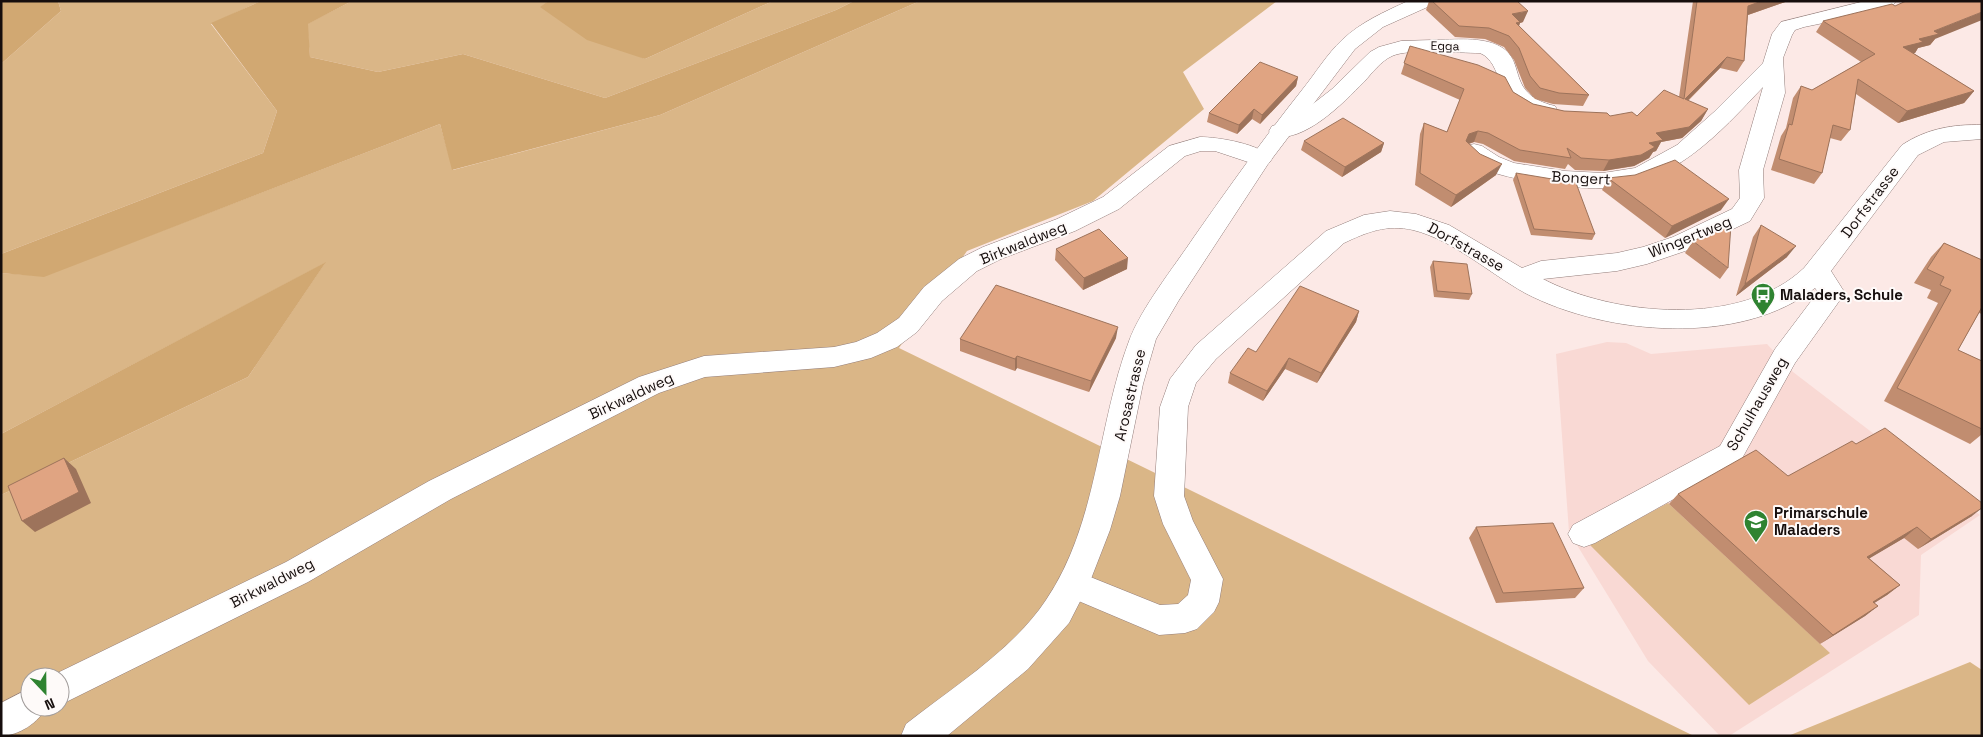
<svg xmlns="http://www.w3.org/2000/svg" width="1983" height="737" font-family="'Space Grotesk',sans-serif">
<rect width="100%" height="100%" fill="#fce9e6"/>
<path fill="#f9d9d4" d="M1607,342L1626,343L1651,354L1767,344L1793,372L1980,515L1921,555L1919,615L1729,736H1720L1648,661L1569,532L1556,354Z"/>
<path fill="#dab687" fill-rule="evenodd" d="M58,1H261L211,24L277,111L263,153L1,254V64L61,11Z
M352,1H548L541,7L645,59L773,1H854L836,10L605,98L463,54L378,72L310,57L307,24Z
M920,1H1277L1183,72L1204,109L1093,201L967,251L899,348L1694,736H1V495L248,377L325,263L1,434V273L44,276L440,124L453,170L660,115ZM30,677H60V707H30Z
M1668,503L1830,653L1749,705L1590,545Z
M1970,662L1982,670V736H1788Z"/>
<path fill="#d1a872" d="M1,1H58L61,11L1,64Z
M261,1H352L308,24L310,57L378,72L463,54L605,98L836,10L854,1H920L660,115L452,170L440,124L44,277L1,273V254L263,153L277,111L211,23Z
M548,1H773L645,59L587,40L540,7Z
M326,262L248,377L1,495V434Z"/>
<g fill="none" stroke-linecap="round" stroke-linejoin="round">
<defs>
<path id="minor" d="M1865,1H1896L1893,5L1857,16L1804,27L1795,30L1792,35L1783,58L1785,93L1763,170L1764,198L1750,221L1691,249L1647,264L1617,271L1543,279C1614,316 1741,328 1804,268L1902,145C1926,129 1953,124 1982,125V139L1944,142L1918,155L1831,271L1845,293L1795,363L1740,462L1595,543L1584,547L1573,543L1568,534L1573,525L1720,446L1775,349L1818,292L1815,288C1741,347 1605,335 1525,293C1489,273 1453,240 1413,230C1387,224 1367,232 1344,243L1216,359L1196,383L1188,407L1184,496L1193,521L1223,579L1219,602L1214,612L1197,629L1185,633L1159,635L1062,594L1057,584L1062,574L1073,570L1160,605L1178,604L1188,595L1191,580L1163,524L1154,496L1160,407L1170,379L1196,345L1326,231L1364,215L1390,211L1416,214L1449,225L1522,268L1541,261L1617,253L1643,247L1673,237L1732,209L1740,198L1739,170L1763,87C1719,134 1672,186 1603,188C1579,189 1555,185 1531,181C1508,177 1476,172 1463,151L1466,146L1474,144L1482,146L1499,157L1514,163L1565,171L1603,173L1635,168L1677,145L1714,112L1763,63L1772,34L1781,22Z
M1433,40C1454,40 1482,36 1501,47C1527,62 1505,94 1555,106L1558,111L1555,116C1546,118 1540,116 1531,114C1495,104 1504,63 1480,53C1458,53 1410,48 1392,56C1381,61 1372,73 1364,82C1343,103 1304,144 1272,136L1269,131L1272,126L1291,121L1332,89L1370,52L1379,47L1401,41Z
M1200,137C1218,137 1262,144 1272,159L1268,164L1260,166L1215,151H1201L1185,156L1119,209L1075,231L1001,259L977,271L942,301L917,332L897,347L871,358L834,367L705,377L659,393L451,499L308,582L60,705V677H49L286,562L429,481L639,377L704,356L834,347L856,342L877,333L899,318L924,287L959,259L983,247L1057,219L1103,197L1169,146Z
M30,688V707H46C40,722 18,736 1,736V703Z"/>
<path id="secondary" d="M1408,1H1435L1432,5L1383,27L1355,49L1268,164L1179,300L1156,339L1143,384L1120,496L1110,530L1089,584L1069,623L1028,669L947,736H901L906,724C953,687 1013,650 1046,600C1098,523 1097,426 1129,341C1141,308 1174,267 1194,237C1229,187 1264,138 1302,90C1315,74 1327,54 1342,40C1361,22 1384,12 1408,1Z"/>
</defs>
<use href="#minor" stroke="#927d7a" stroke-width="1"/>
<use href="#secondary" stroke="#927d7a" stroke-width="1"/>
<use href="#minor" fill="#fff" fill-rule="evenodd"/>
<use href="#secondary" fill="#fff" fill-rule="evenodd"/>
</g>
<path fill="#c18d70" d="M1429,1H1517L1523,22L1520,23L1519,26L1589,95L1583,106L1553,104L1535,99L1525,88L1514,60L1504,47L1485,39L1455,37L1426,10Z
M1693,1H1788L1748,15L1744,61L1737,72L1720,68L1688,101L1708,109L1701,121L1682,138L1661,142L1656,151L1653,152L1649,158L1634,166L1603,171L1575,170L1568,164L1565,169L1514,161L1483,144L1474,142L1469,144L1496,175L1451,207L1415,185L1420,134L1424,123L1447,132L1460,100L1401,74L1410,46L1513,92L1533,104L1564,111L1610,116H1637L1679,97Z
M1823,21L1935,39L1930,45L1918,48L1915,53H1913L1974,91L1964,103L1898,123L1856,94L1850,130L1841,141L1830,138L1822,173L1814,184L1771,170L1781,136L1786,128L1793,98L1801,86L1812,90L1861,62L1816,32Z
M1298,77L1296,86L1260,124L1252,119L1237,134L1207,122L1209,113Z
M1304,141L1384,143L1381,152L1342,177L1301,150Z
M1516,173L1595,234L1592,240L1531,235L1513,180Z
M1608,178L1721,210L1665,238L1602,190Z
M1761,225L1787,257L1736,296L1753,237Z
M1693,241L1728,268L1720,279L1685,253Z
M1944,243L1982,260V314L1979,313L1958,350L1982,361V436L1981,435L1970,444L1884,401L1938,303L1927,298L1931,290L1914,283L1931,257Z
M1056,249L1127,269L1083,290L1055,260Z
M1433,261L1472,294L1469,300L1434,297L1430,267Z
M1359,311L1356,322L1317,383L1285,369L1263,401L1228,383L1230,373L1256,352Z
M1116,338L1089,392L1017,368L1015,371L960,351V339Z
M1856,444L1972,516L1918,549L1904,538L1869,558L1900,585L1887,595L1874,603L1878,606L1865,616L1820,644L1669,504L1678,494L1788,476Z
M1476,527L1584,588L1575,598L1496,603L1469,538Z"/>
<path fill="#9d735b" d="M1762,1H1788L1742,17L1748,6Z
M1528,11L1523,22L1520,23L1516,33L1512,14Z
M1982,12V20L1935,39L1930,45L1918,48L1915,53L1894,58L1903,47L1934,31Z
M1727,57L1720,68L1678,110L1685,99Z
M1298,77L1296,86L1260,124L1262,115Z
M1974,91L1964,103L1898,123L1907,111Z
M1254,109L1252,119L1237,134L1239,125Z
M1708,109L1701,121L1682,138L1661,142L1656,151L1653,152L1649,158L1634,166L1603,171L1609,160L1656,133Z
M1478,131L1474,142L1464,145L1469,134Z
M1384,143L1381,152L1342,177L1345,167Z
M1502,164L1496,175L1451,207L1456,195Z
M1729,199L1721,210L1665,238L1672,226Z
M1796,246L1787,257L1736,296L1745,284Z
M1128,258L1127,269L1083,290L1084,278Z
M1359,311L1356,322L1317,383L1321,373Z
M1118,327L1116,338L1089,392L1091,381Z
M1017,356V368L1015,371V359Z
M1289,358L1285,369L1263,401L1267,391Z
M64,458L76,469L91,503L35,532L22,521Z
M1982,508L1972,516L1918,549L1931,539Z
M1917,527L1904,538L1855,567L1867,557Z
M1900,585L1887,595L1860,612L1873,602Z
M1878,606L1865,616L1820,644L1833,635Z"/>
<path fill="#e0a482" stroke="#9d735b" d="M1432,1H1517L1528,11L1512,14L1520,22L1516,23L1589,95L1559,93L1540,88L1530,76L1519,48L1509,36L1489,28L1459,26Z
M1697,1H1762L1748,6L1744,61L1727,57L1685,99L1708,109L1689,127L1656,133L1663,140L1649,143L1655,147L1641,155L1609,160L1581,158L1567,148L1571,158L1520,150L1488,133L1478,131L1469,134L1466,141L1480,154L1502,164L1456,195L1420,173L1424,123L1447,132L1464,89L1404,63L1410,46L1478,65L1505,77L1513,92L1533,104L1564,111L1607,113L1610,116L1632,112L1637,116L1664,90L1684,99Z
M1906,1H1982V12L1934,31L1939,34L1919,39L1923,42L1903,47L1974,91L1907,111L1858,79L1850,130L1833,125L1822,173L1779,159L1789,124L1792,125L1801,86L1812,90L1875,54L1823,21L1892,4L1895,6Z
M1260,62L1298,77L1262,115L1254,109L1239,125L1209,113Z
M1343,118L1384,143L1345,167L1304,141Z
M1675,160L1729,199L1672,226L1608,178L1635,175Z
M1516,173L1576,183L1595,234L1534,229Z
M1731,224L1728,268L1693,241Z
M1761,225L1796,246L1745,284Z
M1099,229L1128,258L1084,278L1056,249Z
M1944,243L1982,260V307L1958,350L1982,361V429L1897,388L1951,290L1940,285L1944,277L1927,269Z
M1433,261L1467,264L1472,294L1437,291Z
M996,285L1118,327L1091,381L1017,356L1015,359L960,339Z
M1300,286L1359,311L1321,373L1289,358L1267,391L1230,373L1248,348L1256,352Z
M1885,428L1982,503V508L1931,539L1917,527L1867,557L1900,585L1873,602L1878,606L1833,635L1678,494L1756,450L1788,476L1852,441L1856,444Z
M64,458L79,492L22,521L8,486Z
M1553,523L1584,588L1503,593L1476,527Z"/>
<defs>
<symbol id="bus-pin" viewBox="-11 -11 22 30"><path d="M0 17L-7.5 6A9.5 9.5 0 1 1 7.5 6Z" fill="#2f8331" stroke="#fefaf9"/><path d="M-5-6H5V4H4V6H2V4H-2V6H-4V4H-5ZM-3.5-4V0h7V-4ZM-3.5 1.2v1.5H-2V1.2ZM2 1.2v1.5H3.5V1.2Z" fill="#fff"/></symbol>
<symbol id="school-pin" viewBox="-11 -11 22 30"><path d="M0 17L-7.5 6A9.5 9.5 0 1 1 7.5 6Z" fill="#2f8331" stroke="#fefaf9"/><path d="M0-5L7-2L0 1L-7-2ZM-4 1L0 2.5L4 1V4Q0 6-4 4Z" fill="#fff"/></symbol>
</defs>
<g fill-rule="evenodd">
<use href="#bus-pin" x="1749" y="281" width="28" height="38"/>
<use href="#school-pin" x="1742" y="508" width="28" height="38"/>
</g>
<g text-anchor="middle" stroke-width="4" stroke-linejoin="round" paint-order="stroke">
<g font-size="12" fill="#160e0d" stroke="#fefaf9">
<text transform="translate(1445 46) rotate(1)" y="4">Egga</text>
</g>
<g font-size="15" fill="#160e0d" stroke="#fefaf9">
<text transform="translate(1581 178) rotate(3)" y="5">Bongert</text>
<text transform="translate(1870 202) rotate(-53)" y="5">Dorfstrasse</text>
<text transform="translate(1690 237) rotate(-22)" y="5">Wingertweg</text>
<text transform="translate(1023 243) rotate(-22)" y="5">Birkwaldweg</text>
<text transform="translate(1466 247) rotate(29)" y="5">Dorfstrasse</text>
<text transform="translate(1130 395) rotate(-77)" y="5">Arosastrasse</text>
<text transform="translate(631 396) rotate(-25)" y="5">Birkwaldweg</text>
<text transform="translate(1757 404) rotate(-60)" y="5">Schulhausweg</text>
<text transform="translate(272 583) rotate(-27)" y="5">Birkwaldweg</text>
</g>
<g font-size="15" font-weight="bold" fill="#160e0d" stroke="#fefaf9" text-anchor="start">
<text x="1780" y="300">Maladers, Schule</text>
<text x="1774" y="518">Primarschule<tspan x="1774" dy="17">Maladers</tspan></text>
</g>
</g>
<rect width="1983" height="737" fill="none" stroke="#160e0d" stroke-width="5"/>
<g transform="translate(45 692) rotate(158)"><circle r="24" fill="#fefaf9" stroke="#a19c9b"/>
<path d="M0-4L9 19L0 12L-9 19Z" fill="#2f8331"/>
<text y="-8" font-size="14" font-weight="bold" text-anchor="middle" fill="#160e0d">N</text>
</g>
</svg>
